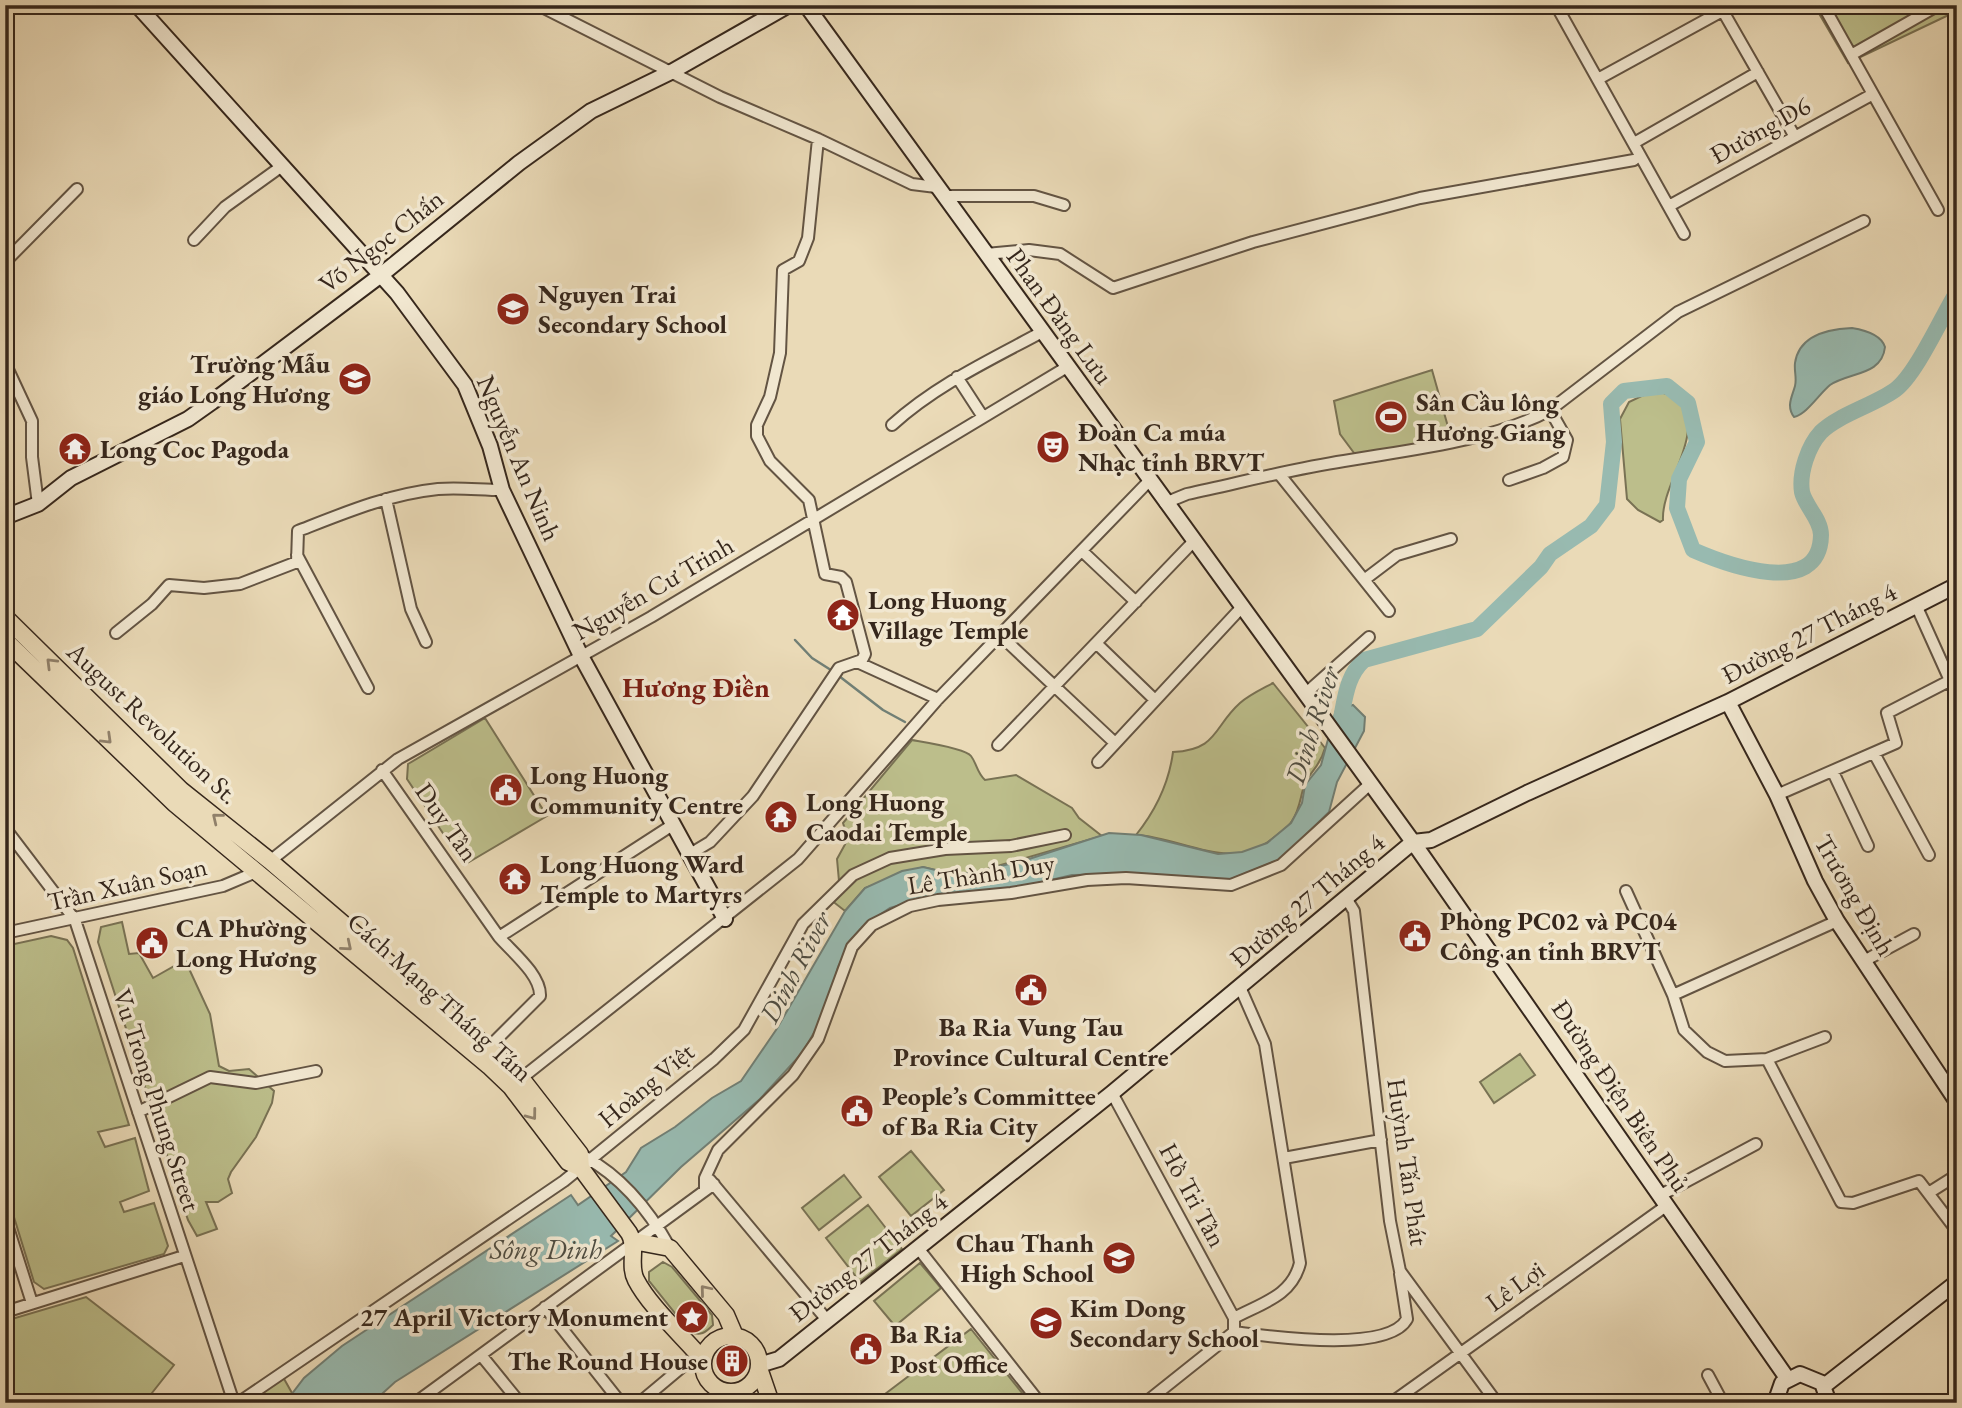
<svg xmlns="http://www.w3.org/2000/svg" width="1962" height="1408" font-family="'EB Garamond',serif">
<rect width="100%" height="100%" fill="#eadab7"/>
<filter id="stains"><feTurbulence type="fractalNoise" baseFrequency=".00286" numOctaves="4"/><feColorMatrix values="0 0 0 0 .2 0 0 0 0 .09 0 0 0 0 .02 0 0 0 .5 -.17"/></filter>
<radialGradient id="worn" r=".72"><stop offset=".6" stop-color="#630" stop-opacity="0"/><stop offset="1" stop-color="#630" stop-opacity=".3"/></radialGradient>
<path fill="#bcbe8b" stroke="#797254" stroke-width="2" d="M1814,5H1957V11L1848,63Z
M1432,370L1452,441L1357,457L1340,434L1334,401Z
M1654,390L1676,397C1710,431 1661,482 1663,520L1660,522L1638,510L1627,499L1620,419L1629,402Z
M1273,683L1325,748C1320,767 1310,771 1304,786C1300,798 1300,809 1292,821C1288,828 1279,833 1272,839C1229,873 1182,837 1136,835C1156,810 1169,783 1173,752C1218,750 1213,727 1240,703C1249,695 1262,689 1273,683Z
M485,718L547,816L464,865L407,779L408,764Z
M912,740C923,742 965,748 971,756C977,764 977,773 985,780L1016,775L1072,808L1079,818L1102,836L973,873L952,874L923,867L865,888L845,911L831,900L839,881L837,859L848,839L843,823Z
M122,922L129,954L139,953L153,978L185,960L210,1014L219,1066L229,1071L249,1069L274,1091L272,1103L256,1137L231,1172L228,1179L232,1193L218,1202H206L217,1229L197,1236L188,1220L98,942L101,927Z
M51,936L67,940L73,948L129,1125L98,1132L105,1147L135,1138L149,1191L120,1202L124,1212L154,1203L168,1246L164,1254L44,1289L34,1282L5,1188V946Z
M1520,1054L1535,1075L1494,1103L1480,1082Z
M911,1151L944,1190L911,1216L879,1177Z
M844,1175L861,1197L819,1230L802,1208Z
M868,1205L902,1249L860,1282L826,1238Z
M663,1262L672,1267L712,1315L713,1325C705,1333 701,1336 690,1332L649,1281V1272Z
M920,1263L941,1288L895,1326L874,1301Z
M86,1297L174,1365L144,1403H10L5,1388V1321Z
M971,1329L1030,1403H875L885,1394Z
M717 1361a15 15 0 1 1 30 0a15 15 0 1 1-30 0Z
M283,1377L292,1393L285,1403H246Z"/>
<path fill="#98bab0" stroke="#717f75" stroke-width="2" d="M1852,328C1864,330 1881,334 1885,347C1882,376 1849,372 1830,385C1819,394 1807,414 1794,417C1786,406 1792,397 1795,386C1797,378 1794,371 1795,363C1799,335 1828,329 1852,328Z
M1353,705L1365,717L1364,731L1337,782L1329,812L1281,859L1229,880L1129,874L1072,875L1008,890L932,896L890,908L872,920L850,943L838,967L825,1013L803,1052L760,1099L681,1167L611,1236L618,1241L395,1382L372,1403H285L304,1378L342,1346L571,1195L578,1205L626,1172L641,1148L675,1127L712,1098L741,1081L776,1030L845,911L865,888L902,871L923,867L952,874L973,873L1029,859L1109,833L1141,835L1218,854L1242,852L1267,843L1291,823L1302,803L1305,785L1321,765L1336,710Z"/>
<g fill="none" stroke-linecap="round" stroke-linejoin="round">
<path stroke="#717f75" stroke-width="2.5" d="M795,640L812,658L834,672
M839,676L883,710L905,722"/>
<path stroke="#98bab0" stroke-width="16" d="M1339,727C1345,703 1345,677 1364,660L1477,629L1541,567L1550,554L1591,526L1607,505L1614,442L1611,404L1624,391L1667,386L1688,403L1697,442L1679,479L1677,508L1693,550C1725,564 1820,600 1821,535C1821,519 1805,506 1802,492C1799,473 1808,446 1821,432C1838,415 1874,405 1895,390C1916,375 1942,316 1957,292"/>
<defs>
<path id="street" d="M538,5L720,97L818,139L912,184L936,187
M1556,5L1684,234
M1823,5L1938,210
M1720,6L1795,137
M145,14L157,5
M1851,55L1939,5
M1598,79L1733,5
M1634,143L1758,72
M943,196H1034L1064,205
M1669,206L1873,94
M194,240L225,207L282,166
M986,254L1029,250L1060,254L1113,288L1253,242L1420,198L1634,160
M5,262L77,189
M5,363L32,421V457L38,504
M957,377L983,417
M892,425C936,385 990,360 1042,332
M1280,475L1389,611
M1509,480L1543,468L1563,457L1567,440L1550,410
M386,499L411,609L426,642
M1165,503L1187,494C1239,483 1291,469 1344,461C1408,450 1493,441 1550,410L1678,312L1864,221
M1082,551L1136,602
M297,555L368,688
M1364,580L1397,555L1451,539
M1916,605L1957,696
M116,633L152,604L169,585L204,588L240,584L297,562L298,531C344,513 389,494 438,489C459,487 481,490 502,490
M1000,635L1115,743
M1096,643L1155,700
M857,662L938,699
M1305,694L1369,637
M998,745L1193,542
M1875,755L1929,855
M1098,762L1241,608
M382,770L499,937L674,824
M1833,772L1868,846
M1777,795L1896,743L1887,713L1949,681
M5,828L75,920L234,1403
M690,854L710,842L753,796L839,668L862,660L865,654L846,582L841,577L825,574L809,500L770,461L757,436V425L770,397L780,353L783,270L799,261L808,238L818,139
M270,861L398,759L651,617L1067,367
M1626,891L1673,995L1684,1030L1707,1052L1725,1061L1767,1059L1841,1202L1853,1203L1919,1181L1957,1231
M1346,898L1354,911L1390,1221L1400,1271L1497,1403
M5,933L223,886L256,872
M1864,961L1914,934
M1673,995L1837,921
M488,1048L540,996C541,975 512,952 499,937
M1767,1059L1825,1037
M518,1081L798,859L938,699L1149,481
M1112,1093L1234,1318
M138,1112L210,1077L256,1083L316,1071
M585,1157C622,1177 650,1212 670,1248
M1284,1158L1381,1140
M710,1180L827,1320
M705,1190V1178L718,1150L793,1075L818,1039L852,947L872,925L910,906L938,900L1011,893L1087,880L1126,878L1231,885L1281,865L1370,784
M1930,1192L1957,1175
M1659,1196L1756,1144
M5,1218L32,1303
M918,1248L1040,1403
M545,1307L621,1403
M5,1312L184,1256
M1234,1332C1268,1336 1388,1354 1407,1319L1400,1274
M481,1355L520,1403
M1708,1375L1723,1403
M238,1403L564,1181L714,1059L744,1030L803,924L853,875L890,858L945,849L1011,846L1065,835
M415,1403L714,1184
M639,1403L688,1362L703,1360
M729,1403V1392
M1145,1403L1234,1332V1318C1262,1303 1292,1296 1300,1263L1265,1044L1240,987
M1391,1403L1666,1206"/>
<path id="secondary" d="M137,5L397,293L465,385L490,446L502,490L581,656L725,919
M806,5L1413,842L1787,1378
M5,517L38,504L71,478L188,419L212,402L381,275L519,163L591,111L673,71L789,5
M1728,702L1777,795L1815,881L1837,921L1957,1102
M759,1365L779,1359L1112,1093L1413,842L1431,840L1527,793L1728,702L1957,585
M1824,1386L1957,1282
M1775,1403L1782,1383L1800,1374L1822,1383L1829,1403"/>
<path id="primary" d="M5,617L181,790L270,861L488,1048L521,1078L580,1154L581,1168
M5,640L174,803L489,1066L511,1087L568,1162L581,1168L629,1233C638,1248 628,1265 636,1280C650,1307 683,1336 703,1360
M633,1241L670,1248L726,1315L735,1336
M703 1364a28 28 0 1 1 56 0a28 28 0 1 1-56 0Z
M759,1368L771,1403
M736,1392L750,1403"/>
</defs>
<use href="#street" stroke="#635443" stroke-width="14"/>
<use href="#secondary" stroke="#36271c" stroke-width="18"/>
<use href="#primary" stroke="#36271c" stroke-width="19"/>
<use href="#street" stroke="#f1e7d0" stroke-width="10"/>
<use href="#secondary" stroke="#f1e7d0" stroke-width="14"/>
<use href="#primary" stroke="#eadab7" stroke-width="16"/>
</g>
<defs><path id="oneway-chevron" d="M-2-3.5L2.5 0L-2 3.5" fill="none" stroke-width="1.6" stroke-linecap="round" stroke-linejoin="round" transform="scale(1.75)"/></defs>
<g stroke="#90806a">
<use href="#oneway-chevron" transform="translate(51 663) rotate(-135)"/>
<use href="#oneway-chevron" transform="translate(107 739) rotate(44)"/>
<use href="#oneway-chevron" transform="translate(217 818) rotate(-141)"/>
<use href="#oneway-chevron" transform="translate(347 946) rotate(40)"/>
<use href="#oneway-chevron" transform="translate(532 1115) rotate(53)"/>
<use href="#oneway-chevron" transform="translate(705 1290) rotate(-130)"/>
</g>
<defs>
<symbol id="school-disc" viewBox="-11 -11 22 22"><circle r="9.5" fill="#8f2418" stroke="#f1e7d0"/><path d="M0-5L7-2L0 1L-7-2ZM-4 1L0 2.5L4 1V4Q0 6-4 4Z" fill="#fff"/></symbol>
<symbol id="stadium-disc" viewBox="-11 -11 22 22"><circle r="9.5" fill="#8f2418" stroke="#f1e7d0"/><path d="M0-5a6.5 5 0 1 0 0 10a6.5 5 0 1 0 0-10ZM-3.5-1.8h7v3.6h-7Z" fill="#fff"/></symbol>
<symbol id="theatre-disc" viewBox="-11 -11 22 22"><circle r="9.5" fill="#8f2418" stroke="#f1e7d0"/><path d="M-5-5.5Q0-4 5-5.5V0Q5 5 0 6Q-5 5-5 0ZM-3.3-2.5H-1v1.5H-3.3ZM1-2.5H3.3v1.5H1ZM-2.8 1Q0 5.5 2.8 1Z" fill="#fff"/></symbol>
<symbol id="temple-disc" viewBox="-11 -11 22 22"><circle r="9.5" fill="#8f2418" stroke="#f1e7d0"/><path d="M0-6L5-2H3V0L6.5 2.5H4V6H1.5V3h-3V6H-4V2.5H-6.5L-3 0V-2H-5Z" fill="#fff"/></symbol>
<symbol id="civic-disc" viewBox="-11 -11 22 22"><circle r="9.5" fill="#8f2418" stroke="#f1e7d0"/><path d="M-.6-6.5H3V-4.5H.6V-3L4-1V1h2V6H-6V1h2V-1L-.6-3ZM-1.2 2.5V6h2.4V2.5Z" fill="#fff"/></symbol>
<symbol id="sight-disc" viewBox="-11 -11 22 22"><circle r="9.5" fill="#8f2418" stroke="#f1e7d0"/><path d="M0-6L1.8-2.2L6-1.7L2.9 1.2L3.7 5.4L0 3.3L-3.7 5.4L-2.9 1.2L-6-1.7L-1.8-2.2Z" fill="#fff"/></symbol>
<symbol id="building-disc" viewBox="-11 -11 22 22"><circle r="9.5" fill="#8f2418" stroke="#f1e7d0"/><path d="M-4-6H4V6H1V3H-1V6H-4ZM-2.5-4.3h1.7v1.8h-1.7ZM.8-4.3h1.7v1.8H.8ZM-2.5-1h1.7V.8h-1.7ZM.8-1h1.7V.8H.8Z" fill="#fff"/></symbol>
</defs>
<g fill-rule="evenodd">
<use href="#school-disc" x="494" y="290" width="38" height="38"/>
<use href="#school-disc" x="336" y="360" width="38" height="38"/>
<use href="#stadium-disc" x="1372" y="398" width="38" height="38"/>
<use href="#theatre-disc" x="1034" y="428" width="38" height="38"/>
<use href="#temple-disc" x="56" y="430" width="38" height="38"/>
<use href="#temple-disc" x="824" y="596" width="38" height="38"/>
<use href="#civic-disc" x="487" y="771" width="38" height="38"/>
<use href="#temple-disc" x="762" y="798" width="38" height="38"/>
<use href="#temple-disc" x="496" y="860" width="38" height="38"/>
<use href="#civic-disc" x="1396" y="917" width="38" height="38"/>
<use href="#civic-disc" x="133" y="924" width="38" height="38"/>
<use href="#civic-disc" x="1012" y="971" width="38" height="38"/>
<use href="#civic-disc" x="838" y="1092" width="38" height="38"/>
<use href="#school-disc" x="1100" y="1239" width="38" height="38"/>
<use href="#sight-disc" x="673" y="1298" width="38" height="38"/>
<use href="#school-disc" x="1027" y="1304" width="38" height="38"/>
<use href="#civic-disc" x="847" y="1330" width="38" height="38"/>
<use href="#building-disc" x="713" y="1342" width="38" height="38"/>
</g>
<g text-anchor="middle" stroke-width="7" stroke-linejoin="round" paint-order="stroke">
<g font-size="26" fill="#36271c" stroke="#f1e7d0">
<text transform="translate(1760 130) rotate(-29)" y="9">Đường D6</text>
<text transform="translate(381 241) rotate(-38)" y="9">Võ Ngọc Chấn</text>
<text transform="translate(1060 316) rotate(54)" y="9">Phan Đăng Lưu</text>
<text transform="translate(519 458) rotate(67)" y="9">Nguyễn An Ninh</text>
<text transform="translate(653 588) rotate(-30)" y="9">Nguyễn Cư Trinh</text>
<text transform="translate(1809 633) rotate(-27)" y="9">Đường 27 Tháng 4</text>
<text transform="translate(153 723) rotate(43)" y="9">August Revolution St.</text>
<text transform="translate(447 822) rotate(55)" y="9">Duy Tân</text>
<text transform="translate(981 874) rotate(-9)" y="9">Lê Thành Duy</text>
<text transform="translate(127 884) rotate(-13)" y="9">Trần Xuân Soạn</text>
<text transform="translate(1855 895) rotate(60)" y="9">Trương Định</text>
<text transform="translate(1307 900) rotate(-40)" y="9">Đường 27 Tháng 4</text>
<text transform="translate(440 997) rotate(42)" y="9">Cách Mạng Tháng Tám</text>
<text transform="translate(646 1085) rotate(-40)" y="9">Hoàng Việt</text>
<text transform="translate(1621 1096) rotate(56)" y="9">Đường Điện Biên Phủ</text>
<text transform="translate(157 1100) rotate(72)" y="9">Vu Trong Phung Street</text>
<text transform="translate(1408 1162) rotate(82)" y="9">Huỳnh Tấn Phát</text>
<text transform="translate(1193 1195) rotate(62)" y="9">Hồ Tri Tân</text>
<text transform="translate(868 1257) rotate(-38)" y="9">Đường 27 Tháng 4</text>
<text transform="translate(1515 1286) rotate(-36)" y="9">Lê Lợi</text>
</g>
<g font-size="26" font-weight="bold" fill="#36271c" stroke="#f1e7d0" text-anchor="start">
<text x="538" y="303">Nguyen Trai<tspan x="538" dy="30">Secondary School</tspan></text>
<text x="330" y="373" text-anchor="end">Trường Mẫu<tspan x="330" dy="30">giáo Long Hương</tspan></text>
<text x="1416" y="411">Sân Cầu lông<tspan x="1416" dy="30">Hương Giang</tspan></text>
<text x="1078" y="441">Đoàn Ca múa<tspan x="1078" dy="30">Nhạc tỉnh BRVT</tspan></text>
<text x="100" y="458">Long Coc Pagoda</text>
<text x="868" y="609">Long Huong<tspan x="868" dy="30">Village Temple</tspan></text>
<text x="530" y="784">Long Huong<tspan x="530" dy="30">Community Centre</tspan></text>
<text x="806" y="811">Long Huong<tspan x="806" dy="30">Caodai Temple</tspan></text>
<text x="540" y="873">Long Huong Ward<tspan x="540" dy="30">Temple to Martyrs</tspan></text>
<text x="1440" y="930">Phòng PC02 và PC04<tspan x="1440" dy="30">Công an tỉnh BRVT</tspan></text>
<text x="176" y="937">CA Phường<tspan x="176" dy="30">Long Hương</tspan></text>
<text x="1031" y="1036" text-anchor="middle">Ba Ria Vung Tau<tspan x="1031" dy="30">Province Cultural Centre</tspan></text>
<text x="882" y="1105">People’s Committee<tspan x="882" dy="30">of Ba Ria City</tspan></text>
<text x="1094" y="1252" text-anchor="end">Chau Thanh<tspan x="1094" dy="30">High School</tspan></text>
<text x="1070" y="1317">Kim Dong<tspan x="1070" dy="30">Secondary School</tspan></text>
<text x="668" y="1326" text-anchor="end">27 April Victory Monument</text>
<text x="890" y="1343">Ba Ria<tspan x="890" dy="30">Post Office</tspan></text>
<text x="708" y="1370" text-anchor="end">The Round House</text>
</g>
<g font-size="28" font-weight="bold" fill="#7a1f14" stroke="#f1e7d0">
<text x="696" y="697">Hương Điền</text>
</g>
<g font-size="28" font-style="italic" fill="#4e4c41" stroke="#f1e7d0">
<text transform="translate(1312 725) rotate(-72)" y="10">Dinh River</text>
<text transform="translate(795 967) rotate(-62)" y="10">Dinh River</text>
<text x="546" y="1259">Sông Dinh</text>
</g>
</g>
<rect width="1962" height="1408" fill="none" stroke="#eadab7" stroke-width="28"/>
<rect x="7" y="7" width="1948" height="1394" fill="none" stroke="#36271c" stroke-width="3.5"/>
<rect x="14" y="14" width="1934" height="1380" fill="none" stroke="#36271c" stroke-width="2"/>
<rect width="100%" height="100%" filter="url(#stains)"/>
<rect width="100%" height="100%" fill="url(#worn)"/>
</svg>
